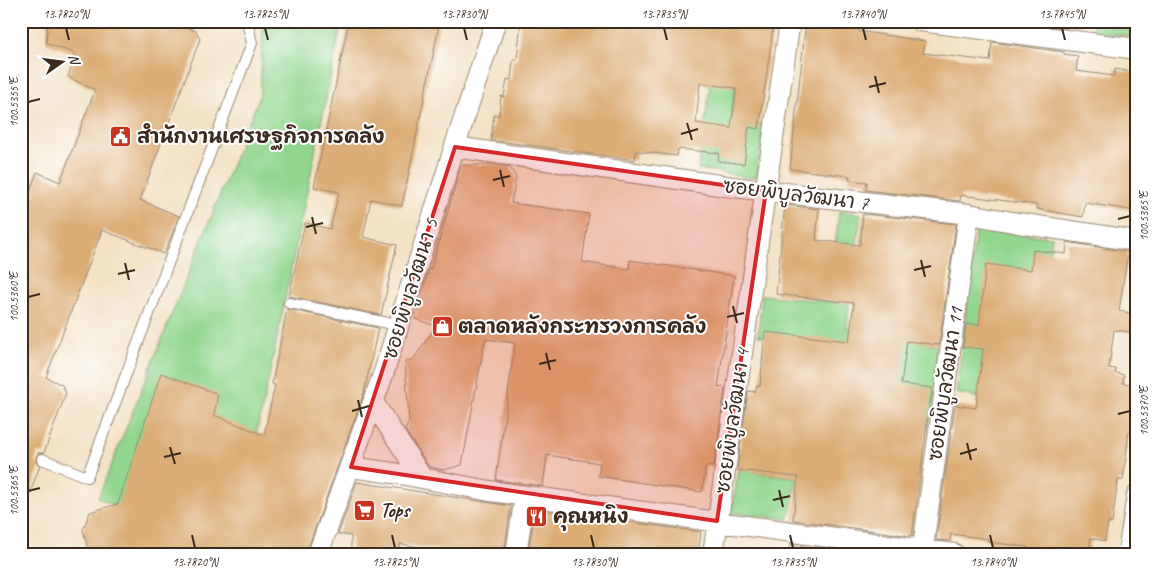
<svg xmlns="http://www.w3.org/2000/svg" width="1158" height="575" font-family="Caveat,'Playpen Sans Thai',sans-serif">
<rect width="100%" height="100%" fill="#fff"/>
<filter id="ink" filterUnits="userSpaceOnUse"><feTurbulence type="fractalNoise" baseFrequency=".02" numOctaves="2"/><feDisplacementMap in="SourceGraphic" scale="10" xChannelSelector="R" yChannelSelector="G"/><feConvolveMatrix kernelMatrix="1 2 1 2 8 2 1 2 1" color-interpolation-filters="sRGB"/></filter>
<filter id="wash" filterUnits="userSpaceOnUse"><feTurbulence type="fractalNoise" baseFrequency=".0096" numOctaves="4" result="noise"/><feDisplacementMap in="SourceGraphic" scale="20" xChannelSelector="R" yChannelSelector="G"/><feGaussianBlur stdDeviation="1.12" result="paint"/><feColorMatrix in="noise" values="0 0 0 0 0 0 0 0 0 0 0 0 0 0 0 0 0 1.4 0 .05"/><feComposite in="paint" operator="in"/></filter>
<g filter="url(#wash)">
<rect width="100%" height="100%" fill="#f3e2c6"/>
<path fill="#91d58e" stroke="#668056" d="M266,21H342L267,387L228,554H219L98,498L260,95L263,27Z
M1094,21H1137V37L1093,32Z
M708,53L740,57L732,116L764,125L757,175L753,178L698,169L710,85L704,84Z
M839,211L861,214L856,249L835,246Z
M976,229L1052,237L1045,284L990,274L979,398L956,393Z
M762,295L849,304L847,328L937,345L936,389L920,456L812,342L758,336Z
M739,470L797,478L789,519L731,513Z"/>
<g id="blocks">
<path fill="#dcad76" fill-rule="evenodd" d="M48,21H170L196,31L200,39L140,200L179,216L164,254L102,230L46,377L62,385L66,393L44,453H38L36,457V463L40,465L24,510L21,509V214L37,172L60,182L95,90L68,77L76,54L46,43Z
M349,21H440L402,206L371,199L363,237L397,245L381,315L289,296L305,223L330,229L339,192L314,187Z
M521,21H774L759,129L749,127L744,164L718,161L719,153L678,149L677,156L636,151L635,160L491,140L494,115H499L501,96L504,97L507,79L511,80L513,60H517ZM700,83L736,88L731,128L696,123Z
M806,21H821L859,26L858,31L925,41L923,53L990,61L992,42L1064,52V54L1078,56L1076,71L1114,76L1115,69L1137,73V211L1085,203L1083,217L1037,209V205L961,195L960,201L866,190L867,182L849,180L850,176L790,169Z
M1015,21H1067V28Z
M488,164L510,167L516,178L511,203L589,214L582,262L629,269L630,260L734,276L718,387L725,388L714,467L706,466L702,492L598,476L600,463L547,455L543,486L496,480L515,343L485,339L462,465L444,470L429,467L405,430L409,422L405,361L413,360L436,326L415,319L424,285L429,269H431L461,165H488Z
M785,205L819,209L816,240L860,245L863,214L956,224L939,345L907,341L901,384L932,388L912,536L793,520L798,477L737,470L748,391L755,392L757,386H760L765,332L849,341L854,303L776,294Z
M1067,242L1128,252L1119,311L1137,314V333L1114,330L1109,368L1116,369L1115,373L1124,375L1123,383L1136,385L1132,432L1129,431L1123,480H1118L1112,523H1108L1105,541L1091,538L1089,553L1057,549L1056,553L1028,549V547L988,542V539L951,534L950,541L936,540L955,405L976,408L983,349L963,347L966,324L979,325L986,264L1031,270L1033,250L1066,254Z
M287,309L378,328L364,393L306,554H93L87,546L83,530L90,512L118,504L161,373L218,394L214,415L264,435L275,385L272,384Z
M357,482L511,506L504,554H466L400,544L398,554H351V536L338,534Z
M535,509L701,532L698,554H528Z
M790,544L864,554H789Z"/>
</g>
</g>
<g filter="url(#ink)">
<use href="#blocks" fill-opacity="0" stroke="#978672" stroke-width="1"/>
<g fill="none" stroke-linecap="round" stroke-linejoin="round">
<defs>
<path id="lane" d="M289,303L398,325
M42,459L87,477L252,43L247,21"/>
<path id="street" d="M920,21L1137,49
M455,147L733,187L969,214L1018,223L1137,241
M373,402L422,478
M351,467L400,474L490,491L954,554
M318,554L383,375L451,158L496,21
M516,554L525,496
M713,554L790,21
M922,554L969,214
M1128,554L1137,495"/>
</defs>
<use href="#lane" stroke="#978672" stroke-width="12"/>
<use href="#street" stroke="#978672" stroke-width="22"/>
<use href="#lane" stroke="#fff" stroke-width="10"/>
<use href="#street" stroke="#fff" stroke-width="20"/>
</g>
</g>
<path fill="#d62828" fill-opacity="0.2" stroke="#d62828" stroke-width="4" stroke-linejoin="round" d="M455,147L766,191L717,521L351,467Z"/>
<path fill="none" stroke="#3b2a1e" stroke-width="2" d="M66,28L69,40M265,28L268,40M464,28L467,40M664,28L667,40M863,28L866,40M1062,28L1065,40M875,76L879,93M869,87L886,83M28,102L40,99M687,123L692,140M681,134L698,129M500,170L504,187M493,180L510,176M312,217L316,234M1118,219L1130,216M306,227L323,223M921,260L925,277M125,263L129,280M914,270L931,266M118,274L135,270M28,297L40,294M733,306L737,323M727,317L744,313M546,353L550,370M539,364L556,360M358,400L362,417M352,411L369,406M1118,414L1130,411M967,443L971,460M170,447L175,464M960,454L977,449M164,457L181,453M779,490L783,507M28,491L40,488M773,500L790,496M192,535L195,548M392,535L395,548M591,535L594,548M790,535L793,548M990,535L993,548"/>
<defs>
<symbol id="civic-square" viewBox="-11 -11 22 22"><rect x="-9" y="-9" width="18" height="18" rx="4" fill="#c8321e" stroke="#fff"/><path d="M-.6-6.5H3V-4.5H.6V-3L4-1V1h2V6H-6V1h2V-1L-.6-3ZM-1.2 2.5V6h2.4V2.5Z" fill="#fff"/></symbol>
<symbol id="shop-square" viewBox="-11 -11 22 22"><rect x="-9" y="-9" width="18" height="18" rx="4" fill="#c8321e" stroke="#fff"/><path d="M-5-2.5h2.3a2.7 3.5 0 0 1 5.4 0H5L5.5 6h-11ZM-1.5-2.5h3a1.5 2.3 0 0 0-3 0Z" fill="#fff"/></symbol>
<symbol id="supermarket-square" viewBox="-11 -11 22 22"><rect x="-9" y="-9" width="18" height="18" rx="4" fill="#c8321e" stroke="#fff"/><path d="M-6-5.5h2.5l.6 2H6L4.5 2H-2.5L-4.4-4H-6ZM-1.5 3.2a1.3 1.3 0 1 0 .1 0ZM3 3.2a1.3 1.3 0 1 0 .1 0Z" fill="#fff"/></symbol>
<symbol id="restaurant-square" viewBox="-11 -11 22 22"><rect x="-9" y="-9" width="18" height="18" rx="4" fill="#c8321e" stroke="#fff"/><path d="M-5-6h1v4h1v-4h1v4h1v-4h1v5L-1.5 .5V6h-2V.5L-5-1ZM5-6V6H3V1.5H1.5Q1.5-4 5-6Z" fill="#fff"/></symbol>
</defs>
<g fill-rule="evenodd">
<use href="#civic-square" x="108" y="124" width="25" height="25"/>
<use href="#shop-square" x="430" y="314" width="25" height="25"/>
<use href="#supermarket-square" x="352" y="498" width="25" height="25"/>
<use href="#restaurant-square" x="524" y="504" width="25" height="25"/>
</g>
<g text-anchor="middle" stroke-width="4" stroke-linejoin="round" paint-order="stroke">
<g font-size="20" font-weight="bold" fill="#3b2a1e" stroke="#fff" text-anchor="start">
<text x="137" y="143">สำนักงานเศรษฐกิจการคลัง</text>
<text x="458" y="333">ตลาดหลังกระทรวงการคลัง</text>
<text x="380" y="517">Tops</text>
<text x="553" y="523">คุณหนิง</text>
</g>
<g font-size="20" fill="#3b2a1e" stroke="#fff">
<text transform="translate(796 194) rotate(7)" y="7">ซอยพิบูลวัฒนา 7</text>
<text transform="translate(410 289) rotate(-73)" y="7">ซอยพิบูลวัฒนา 5</text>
<text transform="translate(945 384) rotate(-82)" y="7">ซอยพิบูลวัฒนา 11</text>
<text transform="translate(732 421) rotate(-82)" y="7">ซอยพิบูลวัฒนา 4</text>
</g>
</g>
<rect width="1158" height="575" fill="none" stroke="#fff" stroke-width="55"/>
<g transform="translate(62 62) rotate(76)" stroke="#ffffff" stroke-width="4" paint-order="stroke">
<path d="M0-4L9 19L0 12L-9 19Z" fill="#3b2a1e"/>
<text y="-8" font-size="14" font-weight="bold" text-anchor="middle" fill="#3b2a1e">N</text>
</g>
<rect x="28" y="28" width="1102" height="520" fill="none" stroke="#3b2a1e" stroke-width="2"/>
<g font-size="12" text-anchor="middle" fill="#3b2a1e">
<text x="66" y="18">13.7820°N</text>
<text x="265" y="18">13.7825°N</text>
<text x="464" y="18">13.7830°N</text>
<text x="664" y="18">13.7835°N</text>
<text x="863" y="18">13.7840°N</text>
<text x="1062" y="18">13.7845°N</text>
<text transform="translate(14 102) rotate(-90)" y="4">100.5355°E</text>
<text transform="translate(1144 216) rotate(-90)" y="4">100.5365°E</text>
<text transform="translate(14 297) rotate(-90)" y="4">100.5360°E</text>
<text transform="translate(1144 411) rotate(-90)" y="4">100.5370°E</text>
<text transform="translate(14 491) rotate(-90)" y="4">100.5365°E</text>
<text x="195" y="566">13.7820°N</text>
<text x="395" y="566">13.7825°N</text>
<text x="594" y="566">13.7830°N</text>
<text x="793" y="566">13.7835°N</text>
<text x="993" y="566">13.7840°N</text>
</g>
</svg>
